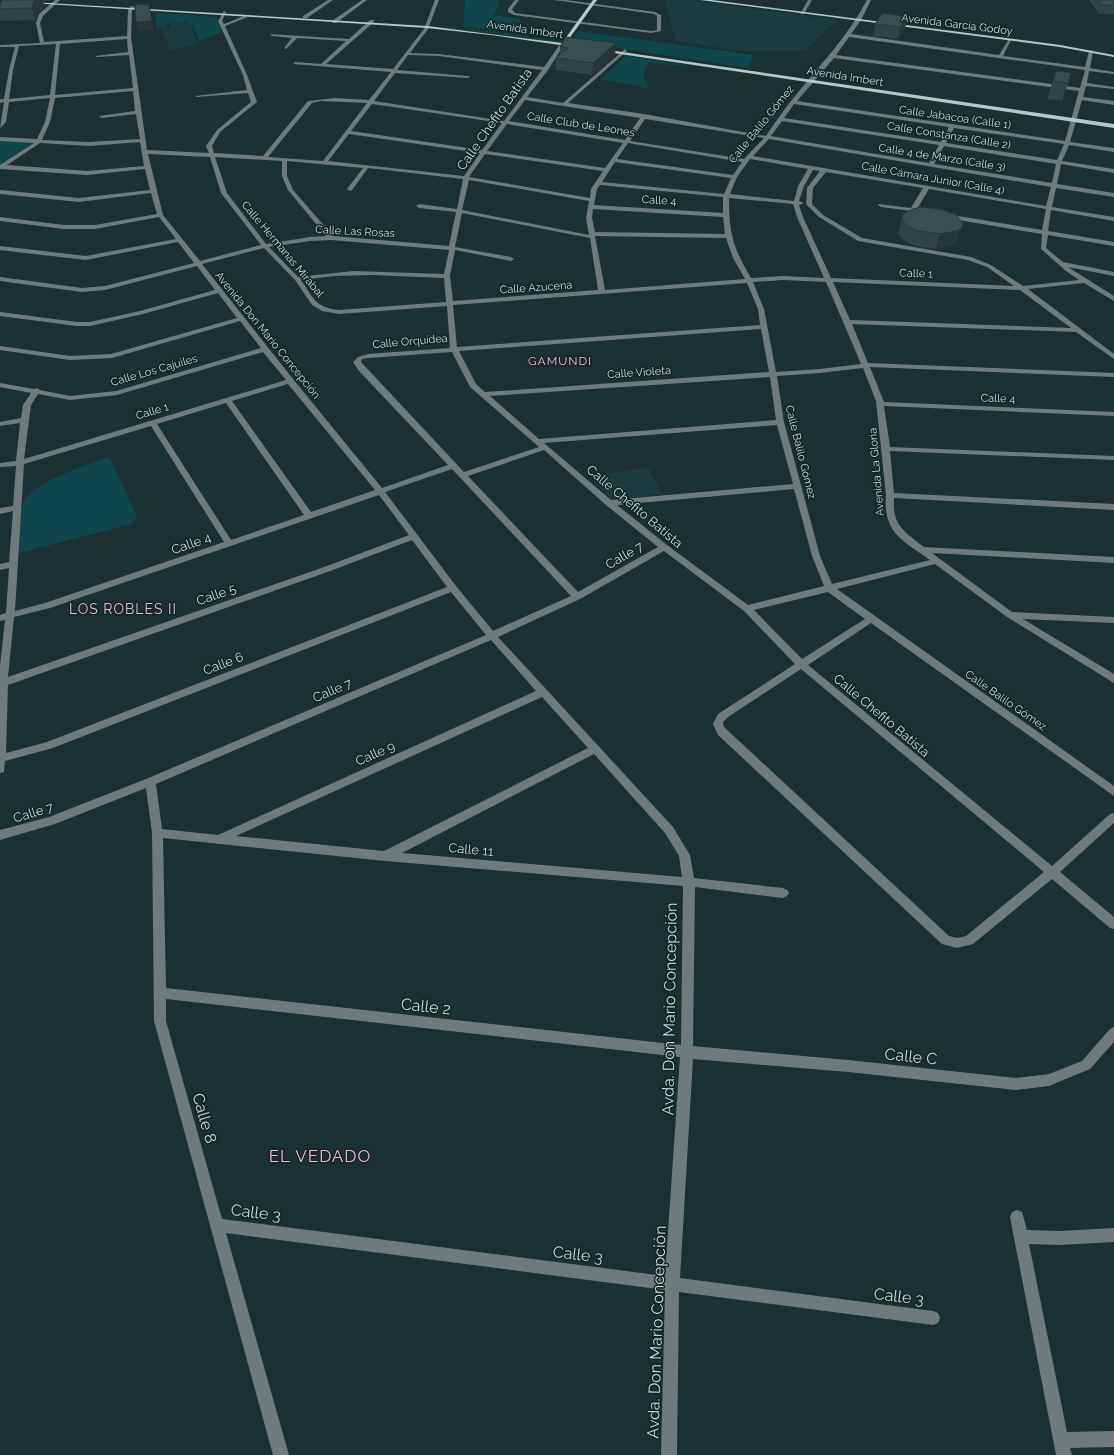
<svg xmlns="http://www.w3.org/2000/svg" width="1114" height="1455" font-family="Raleway,sans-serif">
<rect width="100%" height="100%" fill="#1a3032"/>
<path fill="#1c3b3e" d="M664,0H688L837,20L805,51H740L676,41Z
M169,23H182L192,26L198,45L170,50L161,28H170Z
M648,467L662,494L612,500L590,476Z"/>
<path fill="#0f464c" d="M465,0H499L498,7L493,15L520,19V32L463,27Z
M155,13L216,17L222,32L199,41L193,25H186V22L167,23V27L157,28Z
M431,26L496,32L563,42L561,43L494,33L429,27Z
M578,31L754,55L748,68L571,41Z
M625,56L698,67L648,63L643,77L650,89L601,79Z
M0,139L35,141L0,166Z
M109,457L137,516L132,524L19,553C20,540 18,512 24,501C36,480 87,465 109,457Z"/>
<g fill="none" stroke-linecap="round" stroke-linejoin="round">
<path fill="#6f7a7b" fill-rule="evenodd" d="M55,0H60L43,16L40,23L44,42L127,36L128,10L131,6L135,7L132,10L131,37L147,150L209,153L206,146L217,130L251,102L248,93L197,97L195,96L247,90L243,75L218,21L224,11L226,12L222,21L224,24L244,16L248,17L225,26L247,75L257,102L220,132L212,146L214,153L263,156L308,101L335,98L369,100L391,72L293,64L295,62L321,64L346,41L297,38L286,49L284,48L292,38L272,36L270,34L349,39L370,20H374V22L326,64L393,69L424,29L435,0H439L428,29L410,53L439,54L544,67L561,43H565L548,70L527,97L563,103L625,49L627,51L568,103L644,114L766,136C774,124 782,112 791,101C818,67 847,38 867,0H871L861,20L851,34L999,55L1009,39L1011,40L1003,56L1085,67L1089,51L1091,50L1093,51L1090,68L1114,72V74L1089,71L1087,83L1114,87V89L1086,86L1083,97L1114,101V105L1082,100L1070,142L1114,148V152L1069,145L1062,161L1114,169V173L1061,164L1057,184L1114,193V197L1056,188L1052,207L1114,217V221L1051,210L1048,231L1114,242V246L1048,235L1046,248L1063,262L1114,272V276L1068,267L1114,296V301L1084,283L1028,289L1114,354V359L1076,332L852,324L868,363L1114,373V377L870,367L884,402L1114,412V416L884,406L890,447L1114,456V460L890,451L894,493L1114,504V510L894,498C892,526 904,531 924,547L1114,557V563L932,553L1012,612L1114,617V623L1023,619L1114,674V683L1007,617L935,564L837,589L1114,786V796L871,623L808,665L1052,866L1110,814L1114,813V823L1060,872L1114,917V929L1110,928L1052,879L973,944L957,948L942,944L718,735L713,724L718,714L795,664L744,611L664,551L580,599L498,637L673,827L690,855L694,878L783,888L787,890L789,893L787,896L783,898L695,887L693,1046L848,1060L1016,1078L1049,1074L1082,1061L1110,1029L1114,1027V1042L1090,1069L1049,1086L1016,1090L848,1072L693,1059L680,1278L933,1311L938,1313L940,1318L938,1323L933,1325L679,1292L677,1455H661L665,1290L226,1233L289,1455H273L154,1021L152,833L146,788L55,824L0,840V830L49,817L146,779L486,635L451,592L53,748L5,761L4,772L0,773V666L5,620L0,621V615L6,613L9,568L0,570V564L9,562L13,511L0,514V508L13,506L16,466L0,467V463L16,461L20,423L0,426V422L21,418L23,405L31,393L0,387V383L34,389L37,388L40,390L70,396L116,391L261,348L240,321L112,358L70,360L0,350V346L70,356L111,354L237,318L218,293L143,314L90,326H77L0,316V312L77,322H90L140,311L215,290L197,266L105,290L82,292L0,281V277L82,288L105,286L194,263L178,242L86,260L0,250V246L86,256L176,239L159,217L95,229H64L0,221V217L64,225H95L157,214L151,193L79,202L0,194V190L79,198L150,190L145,169L87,175L0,169V165L34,143L0,141V137L37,139L45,122L50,98L9,102L6,122L0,128L4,102L0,103V99H4L9,70L15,47H0V45L40,43L36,23L39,14ZM849,37L1085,70L1080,88L836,55ZM127,39L128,52L95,56L97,57L129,55L133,88L55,95L60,44ZM56,44L50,95L9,99L13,70L19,46ZM408,55L439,56L542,70L504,121L374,101L395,73L468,78L470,77L468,76L397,70ZM834,58L1079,91L1065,141L797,101ZM133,91L135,111L99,116L102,118L136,114L140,139L89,142L42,140L50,122L55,98ZM525,100L640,118L625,140L509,121ZM321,101L367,103L323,161L268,157L312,103ZM372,104L386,106L502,123L482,150L351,131ZM794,104L949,127L941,142L784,118ZM645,119L764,138L744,159L630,141ZM782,121L939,145L929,163L771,136ZM507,124L623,143L605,168L487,151ZM954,128L1064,144L1057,160L946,143ZM349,134L480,153L464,176L328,161ZM769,139L1051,187L1046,206L753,156ZM140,142L144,166L87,171L7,165L40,143L89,146ZM628,143L742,162L733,175L617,159ZM944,146L1056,164L1052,183L934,164ZM148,154L210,157L221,193L261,245L200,261L163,215ZM485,154L603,171L591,189L590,198L469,177ZM215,157L282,161V176L288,190L326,236L310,237L266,244L227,193ZM750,159L808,169L798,186L794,201L730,194L737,177ZM287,161L363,168L347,189L350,191L352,190L368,168L463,179L457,209L419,204L416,206L419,208L456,212L449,246L333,236L293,190L287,176ZM615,162L731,178L724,194L602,182ZM813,170L820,171L807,188L806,204L819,217L858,241L968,260L987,267L1014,286L831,278L803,217L799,205L804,203L799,201L804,186ZM826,172L923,188L911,208L879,204L878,205L881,207L927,213V211L917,209L929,189L1046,209L1042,230L946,214L943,216L946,218L1042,234L1041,249L1066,271L1079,280L1023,286L991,265L971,257L862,238L823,215L812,204L813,188ZM469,180L589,201L586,218L589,235L462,210ZM600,185L723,197V213L594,205L597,189ZM729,198L793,204L797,217L824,278L783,276L751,278C733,247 729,234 729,198ZM593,209L723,217L725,234L595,232L592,218ZM462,213L590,238L598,290L453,301L450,276L455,250L511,261L514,259L511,257L455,247ZM595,236L726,238L733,258L745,279L605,290ZM331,240L449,250L444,274L353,271L298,277L269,247L310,241ZM264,248L295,280L312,305L322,311L339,314L447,306L450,348L368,354L358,357L353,362L359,371L448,465L382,488L293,379L202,264ZM372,275L444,278L446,302L339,310C315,307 314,299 301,280L334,276ZM783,280L826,282L861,364L820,369L776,372L764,309L753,282ZM833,282L1020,290L1071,328L850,320ZM747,283L758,309L760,325L457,347L453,305ZM761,329L769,372L485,392L476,384L459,351ZM263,352L286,380L24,459L31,405L38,394L70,400L117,395ZM452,352L470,387L539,447L464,472L361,362L362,359L368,358ZM863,368L876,401L886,495C883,533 902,540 930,560L832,584L820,556L784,422L777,376L820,373ZM770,377L776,420L539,439L490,396ZM288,384L375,490L311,512L232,401ZM226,403L304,515L231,540L157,424ZM777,425L793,484L611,500L544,443ZM151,426L224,542L45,603L15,611L24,464ZM544,450L606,505L658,547L578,592L468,476ZM452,469L571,596L493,631L456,586L385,492ZM794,489L812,556L824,586L748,605L667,545L617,505ZM379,495L409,535L327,566L8,677L14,617L50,608ZM412,540L447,587L47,742L6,753L8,685L333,570ZM828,592L865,619L802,659L754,610ZM491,640L536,691L218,835L162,829L156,784ZM801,669L1044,872L966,936L957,938L949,936L724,727L723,722L728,717ZM542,697L588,748L384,851L236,836ZM594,754L665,833L679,856L682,877L402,853ZM163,838L385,861L683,886L681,1045L166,988ZM166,999L680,1057L665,1276L222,1219L166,1021Z
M328,0H333L307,18H303V16Z
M362,0H367L336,23H332V21Z
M515,0H519L512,9L515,13L651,31L657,30V16L654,14L554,0H566L655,12L661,15V31L651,33L514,15L508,12V9Z
M808,0H812L804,14H800Z
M1017,1210L1022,1212L1027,1230L1060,1231L1114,1228V1242L1060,1245L1029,1244L1067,1432L1114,1431V1447L1070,1448L1072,1455H1056L1010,1217L1012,1212Z"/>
<path fill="#b3c8cb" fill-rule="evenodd" d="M593,0H597L566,43L576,45L574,47L491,35L427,28L30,3L32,2L427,26L562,43Z
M700,0H712L1060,45L1114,55V57L1060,47Z
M602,49L1114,124V128L600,51Z"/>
</g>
<path fill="#304346" d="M3,0H49L48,1H43L45,6L38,13L35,20L0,21V4Z
M1089,0H1114V14H1099Z
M883,13L905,28L898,39L873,36L875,24Z
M616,43L615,55L592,75L556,70V58L560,55V46Z
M1056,71L1068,83L1062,101L1047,99Z
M903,214L958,241L953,245L936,249L915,246L907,242L901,238L898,233Z"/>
<path fill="#273739" d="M36,0H43L45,6L38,13L35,20L32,8L34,1Z
M149,5L154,30L138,31L136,22Z
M908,17L905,28L898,39L900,27Z
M616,43L615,55L592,75L593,63Z
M962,227L958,241L953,245L936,249L940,234Z"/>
<path fill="#384e51" stroke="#273739" d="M3,0H36L34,1L32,8L0,9V4Z
M1098,0H1114V5H1102Z
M135,4L149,5L152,21L136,22Z
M883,13L908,17L900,27L875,24Z
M566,37L616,43L593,63L556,58L568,48L560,46Z
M1056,71L1071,73L1068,83L1054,81Z
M921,207L939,209L955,214L963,223L962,227L957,231L940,234L919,231L911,228L905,224L902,219L903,214L913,209Z"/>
<g text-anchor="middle" stroke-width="3" stroke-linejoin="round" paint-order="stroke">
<g font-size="11" fill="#cdd9db" stroke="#112628">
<text transform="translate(957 24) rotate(7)" y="4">Avenida García Godoy</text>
<text transform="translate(525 29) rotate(8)" y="4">Avenida Imbert</text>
<text transform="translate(845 76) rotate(9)" y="4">Avenida Imbert</text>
<text transform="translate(955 117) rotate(8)" y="4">Calle Jabacoa (Calle 1)</text>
<text transform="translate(581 124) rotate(9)" y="4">Calle Club de Leones</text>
<text transform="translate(761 124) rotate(-51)" y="4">Calle Balilo Gómez</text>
<text transform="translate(949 135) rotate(9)" y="4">Calle Constanza (Calle 2)</text>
<text transform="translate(942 157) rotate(9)" y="4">Calle 4 de Marzo (Calle 3)</text>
<text transform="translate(933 178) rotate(10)" y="4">Calle Cámara Junior (Calle 4)</text>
<text transform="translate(659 200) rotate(3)" y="4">Calle 4</text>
<text transform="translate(355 231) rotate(3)" y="4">Calle Las Rosas</text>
<text transform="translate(283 249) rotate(50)" y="4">Calle Hermanas Mirabal</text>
<text transform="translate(916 273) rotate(2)" y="4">Calle 1</text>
<text transform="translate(536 287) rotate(-4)" y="4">Calle Azucena</text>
<text transform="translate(268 335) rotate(51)" y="4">Avenida Don Mario Concepción</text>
<text transform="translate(410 341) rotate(-5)" y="4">Calle Orquídea</text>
<text transform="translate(154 370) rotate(-16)" y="4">Calle Los Cajuiles</text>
<text transform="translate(639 372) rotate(-4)" y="4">Calle Violeta</text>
<text transform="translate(998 398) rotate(2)" y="4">Calle 4</text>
<text transform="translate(152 411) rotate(-17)" y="4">Calle 1</text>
<text transform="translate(801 452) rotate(76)" y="4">Calle Balilo Gómez</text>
<text transform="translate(876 472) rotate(-95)" y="4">Avenida La Gloria</text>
<text transform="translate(1006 700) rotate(35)" y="4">Calle Balilo Gómez</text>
</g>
<g font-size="12" letter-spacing="1" fill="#f8b7ce" stroke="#112628">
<text x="560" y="365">GAMUNDI</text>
</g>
<g font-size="13" fill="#cdd9db" stroke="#112628">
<text transform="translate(494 119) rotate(-55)" y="5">Calle Chefito Batista</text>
<text transform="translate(635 506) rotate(40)" y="5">Calle Chefito Batista</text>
<text transform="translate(191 543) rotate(-19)" y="5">Calle 4</text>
<text transform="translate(624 555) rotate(-30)" y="5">Calle 7</text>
<text transform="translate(216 594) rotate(-19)" y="5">Calle 5</text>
<text transform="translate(223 663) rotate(-21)" y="5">Calle 6</text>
<text transform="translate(332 690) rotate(-23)" y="5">Calle 7</text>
<text transform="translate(882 715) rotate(40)" y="5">Calle Chefito Batista</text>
<text transform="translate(375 753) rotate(-24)" y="5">Calle 9</text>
<text transform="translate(33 812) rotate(-17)" y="5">Calle 7</text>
<text transform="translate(471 849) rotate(5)" y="5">Calle 11</text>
</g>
<g font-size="14" letter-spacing="1" fill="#f8b7ce" stroke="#112628">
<text x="123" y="614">LOS ROBLES II</text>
</g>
<g font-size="16" fill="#cdd9db" stroke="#112628">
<text transform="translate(426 1006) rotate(6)" y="6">Calle 2</text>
<text transform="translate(669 1009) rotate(-89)" y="6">Avda. Don Mario Concepción</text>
<text transform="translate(911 1056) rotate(6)" y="6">Calle C</text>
<text transform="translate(205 1118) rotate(74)" y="6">Calle 8</text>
<text transform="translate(256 1212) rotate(7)" y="6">Calle 3</text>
<text transform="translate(578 1254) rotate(7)" y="6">Calle 3</text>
<text transform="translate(899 1296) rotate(7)" y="6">Calle 3</text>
<text transform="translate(656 1332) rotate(-88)" y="6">Avda. Don Mario Concepción</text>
</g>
<g font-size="17" letter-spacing="1" fill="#f8b7ce" stroke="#112628">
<text x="320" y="1162">EL VEDADO</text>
</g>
</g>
</svg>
